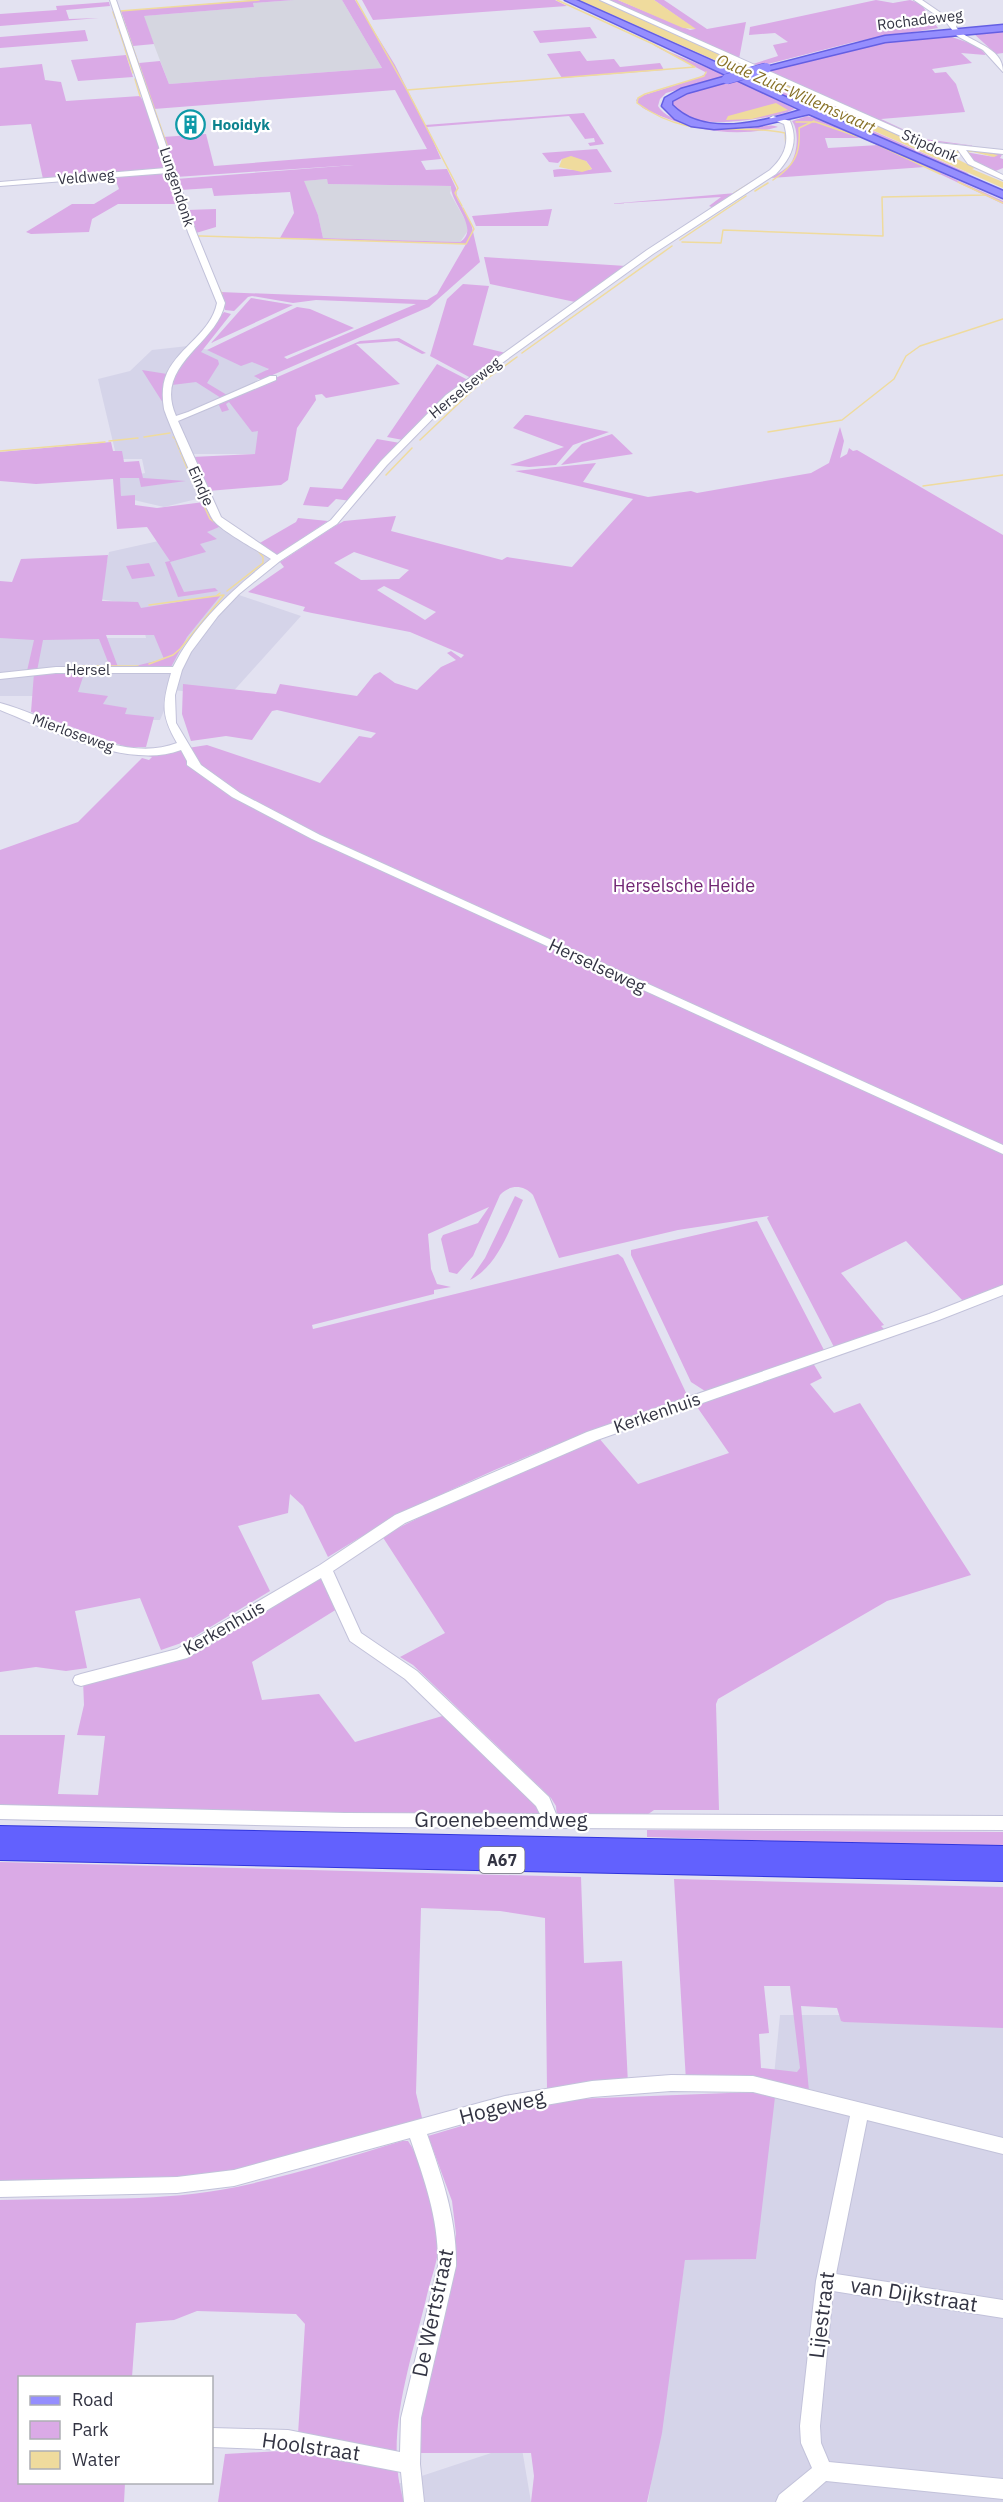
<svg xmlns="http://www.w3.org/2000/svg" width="1003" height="2502" font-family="'IBM Plex Sans',sans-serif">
<rect width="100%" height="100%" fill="#e3e2f1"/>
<path fill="#d5d4e9" d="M188,346L274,362L239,400L259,427L256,454H193L205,497L164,507L121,497L119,478L145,473L142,459H117L98,379L130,371L152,350Z
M226,526L274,557L236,594L301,616L229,696L173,690L160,720H96L100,696H0V638H146L139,605L99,599L109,552Z
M780,2015H1003V2502H648L685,2260L756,2259Z
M521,2443L531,2502H343Z"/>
<path fill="#d5d6e0" d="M294,0H342L382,68L169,84L143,16L254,7L253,3Z
M327,179L329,184L452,186L450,193L468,225L467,232L460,242L323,238L318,215L303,181Z"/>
<path fill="#daaae6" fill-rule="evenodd" d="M257,0H294L253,3L254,7L144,16L154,44L133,46L121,11Z
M342,0H355L395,65L425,125L584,113L604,144L590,146L588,143L595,142L594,138L585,139L569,116L427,127L441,159L421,161L426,170L447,169L456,188L457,198L471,223L480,262L429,307L261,380L254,376L269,369L252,362L241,366L207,350L297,307L310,309L354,328L284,357L287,359L416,304L316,300L293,303L252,296L248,297L234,311L225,310L220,292L427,300L437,294L466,244L280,238L294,213L290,192L214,196L212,188L180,190L176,179L354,165L176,177L163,137L206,134L214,166L427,149L395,90L154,109L139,63L160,61L169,84L382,68ZM327,179L328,184L451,186C450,203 481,229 460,242L323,238L318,215L304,181Z
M362,0H555L567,6L373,20Z
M573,0H579L970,174L956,172Z
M608,0H618L690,30L695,29L654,0H664L707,29L746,22L739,59Z
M876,0L893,3L910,0L921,4L938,28L854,42L756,67L745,62L753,64L778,56L773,45L788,42L775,33L749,35L750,27Z
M109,2L110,6L66,10L69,19L99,18L0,26V14L57,10L56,6Z
M590,27L597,38L540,43L533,31Z
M85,30L88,41L0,48V37Z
M1003,31V53L996,54L973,33Z
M946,35L978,46L986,55L961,53L972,63L932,69L935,73L946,72L956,84L965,112L881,119L924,139L976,146L924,141L763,71L860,46Z
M653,45L734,79L795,109C776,119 671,136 671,101L684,92L726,80L720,78L666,93L660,99L658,106C669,126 724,130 745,129C755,128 768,123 778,127C737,138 697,131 658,115C650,111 640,109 636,100L641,96L698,78L707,73Z
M580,51L587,61L614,59L620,67L660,63L664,70L562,78L547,54Z
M126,55L133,77L78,81L71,60Z
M42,64L45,80L61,82L66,101L140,96L148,109L165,169L43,179L31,124L0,126V68Z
M807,114H814L862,135L822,120L860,138H825L828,148L879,145L1003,201V204L925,167L771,178C778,173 787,169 791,163C798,152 799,130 792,121L807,116L818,119Z
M597,149L612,172L554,177L553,170C566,167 578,173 592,169L586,161L562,159L558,163L549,162L542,153Z
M972,150L1003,153L1000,158L1003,159V168L993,172L974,162L965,152L994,157Z
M167,172L177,204H118L92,219L89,232L31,234L26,232L72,204H94L119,189L114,176Z
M736,193L714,208L709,206L721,197L608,204Z
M216,209V227L196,233L187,210Z
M552,209L548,226H476L472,216Z
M484,257L626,266L575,302L490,284Z
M463,284L489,286L473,345L506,353L471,378L430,356L447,299Z
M251,298L293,305L211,343Z
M224,312L231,314L201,352L218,360L219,364L207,383L227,395L221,398L196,382L172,385L177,369Z
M399,338L426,353L422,354L397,341L356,344L400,384L326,398L322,394L315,395L316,400L297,428L288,480L281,485L208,491L192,457L255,454L258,431L252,432L229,402L226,404L229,410L222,412L218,403L360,341Z
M437,364L468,380L403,440L387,437Z
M142,370L167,374L163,403Z
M525,415H528L609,432L573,445L556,465L529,467L510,465L564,447L513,428Z
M840,427L844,441L840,458L847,454L849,448L853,451L857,450L1003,535V1285L963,1301L906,1241L841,1273L884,1325L881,1326L884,1329L834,1347L767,1218L769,1216L678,1230L559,1258L533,1195C523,1184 509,1185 500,1195L473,1256L457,1274L449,1272L441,1239L443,1235L478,1223L489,1207L428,1234L431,1269L437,1284L451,1287L434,1290V1294L312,1325L313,1329L618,1254L623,1258L688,1397C564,1439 439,1487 328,1557L303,1506L290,1494L288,1513L238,1526L270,1591L187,1641L161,1650L140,1598L75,1611L87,1668L66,1671L36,1667L0,1672V850L78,822L142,758L149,760L152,757L143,755L207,745L320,783L359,736L371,738L376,733L277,710L272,711L252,740L226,736L191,741L182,714L183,684L276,694L280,684L357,696L374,675L380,672L395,683L417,690L441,667L456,660L447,653L451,651L461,658L464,655L410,632L312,613L303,611L305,607L248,592L284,567L280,562L335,526L344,521L396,516L391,531L502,560L507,557L572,567L633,499L515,471L596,463L583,482L648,497L691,491L697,493L811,473L829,463ZM354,552L409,570L399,579L361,580L334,563ZM384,586L436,612L425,620L377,590Z
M612,434L633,454L561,465L582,444Z
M377,439L400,443L351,501L336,499L328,507L303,505L310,487L342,489Z
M111,442L113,451H122L124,462L139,461L143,478L186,481L141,487L139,478H120L121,496L135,495V505L157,508L204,502L210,516L222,526L207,532L217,539L200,544L206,552L170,562L184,592L215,588L218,591L178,597L165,562L170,561L147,527L117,529L113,479L36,484L0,481V452Z
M298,518L328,521L277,555L258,544L296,522Z
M108,555L102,601L138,602L141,608L221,595L187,637L171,667L127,668L164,659L154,635H106L118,667H110L99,639L43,640L37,671H27L34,640L0,638V581L12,582L21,559Z
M149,563L155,576L132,579L126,566Z
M85,671L78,692L108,696L103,704L127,708L125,714L154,717L146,747H126L31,712L34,673Z
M515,1196L523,1200C510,1228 498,1266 470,1280L485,1258Z
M757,1221L824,1350L705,1391L691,1382L631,1255V1250Z
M813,1363L822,1378L810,1384L834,1413L860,1403L971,1575L887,1601L718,1699L716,1704L719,1810H654L647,1815L557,1818L556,1806L551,1798L413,1665L400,1657L445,1633L382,1536L493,1481L598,1437L638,1484L729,1453L695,1404Z
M322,1572L337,1609L252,1662L262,1700L319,1694L355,1742L449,1714L540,1801L545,1818L0,1808V1735H65L58,1794L98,1795L105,1736L77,1735L84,1705L83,1680L162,1661Z
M647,1830L1003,1832V1848L647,1837Z
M0,1862L581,1877L584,1963L622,1961L628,2084L547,2089L545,1918L500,1911L421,1908L416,2093L423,2122L279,2162L201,2176L0,2184Z
M674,1879L1003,1887V2028L844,2022L841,2021L837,2008L801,2006L809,2091L761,2078L686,2081ZM764,1986H790L800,2068L797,2072L761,2068L759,2034L769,2033Z
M754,2092L775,2097L756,2259L685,2260L662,2433L647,2502H531L534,2476L531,2453H416L413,2447L456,2234L452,2201L428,2136L515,2110L574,2099Z
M402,2141H408C427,2169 437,2206 439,2241C439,2258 431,2278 427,2295C412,2359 383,2436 404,2502H218L225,2454L297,2450L305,2324L296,2314L197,2311L174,2320L136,2323L132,2377L20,2378V2482L125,2483L124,2502H0V2200C69,2198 153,2202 220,2190C282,2179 342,2159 402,2141Z"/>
<path fill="#efdb9d" d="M579,0H599L931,148L972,150L998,155L994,157L973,152L947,154L975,168L972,169L1003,182V188Z
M618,0H654L696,29L683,28Z
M776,103L788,110L752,119L726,120L728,116Z
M571,156L586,161L592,169L582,172L559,167L562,159Z"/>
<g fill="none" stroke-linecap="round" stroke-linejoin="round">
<path stroke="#efdb9d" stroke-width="1.5" d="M356,0L407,90L695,67L653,44L557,0
M113,12L115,18
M116,20L118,28
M119,30L125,48
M125,49L133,73
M706,72L704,76L645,94L638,98L637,103C691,142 728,122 785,133L786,147
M135,79L140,96
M407,90L458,188L455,193L462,206
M796,122H816L856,136
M870,141L940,174
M167,145L120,11L259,0
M773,180C794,166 801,154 799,128L814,121
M958,182L1003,203
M755,191L768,183
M734,193L757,179
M198,239V236H201L466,244L474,229L463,208
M680,240L746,196
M682,242L721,243L723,230L883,236L882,197L985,195
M218,286L222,294
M522,353L672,246
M481,383L517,357
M768,432L842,420L894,379L906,356L920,346L1003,319
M144,437L170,433
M173,437L175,439
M420,440L476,387
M109,441L138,438
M176,441L179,449
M0,451L105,442
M180,451L181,454
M182,456L187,468
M188,472L193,483
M386,475L412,448
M195,486L198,494
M923,486L1003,475
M200,497L210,519L223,528
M227,591L263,563V557L258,551
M149,605L216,596
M149,664L173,655L180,649L224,595L216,596L220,593
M79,666H138"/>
<defs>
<path id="minor" d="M110,0H116L196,232L225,303C217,345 153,364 176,416L188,412L270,376H276V380L178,421L221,517L277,555L331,520L381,461L446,395L647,250L770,170C784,157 790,144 784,124L769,118L773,116L790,121C799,142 791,158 776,174L653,254L452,399L387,465L337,524L280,561L239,594L218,616L191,652L182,670L175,695L176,723L201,765L240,793L320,835L1003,1145V1154L312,839L232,797L187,765V761L181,750C128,770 50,730 0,710V703C54,717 121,765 177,743C161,716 162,704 171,673H56L0,679V673L56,667H173C196,622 232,590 271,559C257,550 223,532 214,521C208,515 166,417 164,409C162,397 162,384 167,373C180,346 211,333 217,303L188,232L168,173L0,186V182L166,168Z
M600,0H609L928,142L1003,150V154L966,150L974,161L1003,175V180L968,164L958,150L923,146Z
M914,0H922L957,24L956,27C969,44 1003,45 1003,72L983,50L957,36L946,22Z
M1003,1285V1295L939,1320L597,1440L405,1523L333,1571L361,1633L417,1671L549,1797L556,1814L1003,1816V1830L345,1827L0,1819V1805L345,1813L540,1814L536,1806L405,1679L350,1641L321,1578L187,1658L81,1686L75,1684L73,1680L75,1676L81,1674L177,1649L320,1565L395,1515L587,1432L929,1314Z
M671,2075L753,2076L1003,2138V2154L867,2120L836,2274L1003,2300V2318L833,2291L820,2426L821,2443L829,2462L1003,2479V2499L826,2481L802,2502H776L779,2495L812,2468L801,2443L800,2426L816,2281L850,2116L753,2092L671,2091L592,2097L505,2112L427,2134C442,2177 457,2219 456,2266L421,2418L420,2464L424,2502H404L401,2472L288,2450L212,2447V2428L288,2430L400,2452L401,2418L438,2266C439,2220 425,2181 410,2138L234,2186L177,2193L0,2197V2181L177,2177L234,2170L505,2096L592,2081Z"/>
<path id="major" d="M565,0H576L753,79L774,92L1003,191V198L809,114L758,126L714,129L691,126L675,119L662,106L665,98L681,89L727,76L731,79L730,81L687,93L672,101V105C704,138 762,122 801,110Z
M1003,25V31L885,42L766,71L762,68L885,36Z"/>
<path id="highway" d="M0,1826L1003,1846V1881L0,1860Z"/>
</defs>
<use href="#minor" stroke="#c2c2da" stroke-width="2"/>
<use href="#major" stroke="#645fe3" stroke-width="3"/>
<use href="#highway" stroke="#3136dd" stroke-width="2"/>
<use href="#minor" fill="#fff" fill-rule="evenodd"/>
<use href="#major" fill="#958efe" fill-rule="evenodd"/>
<use href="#highway" fill="#6261fe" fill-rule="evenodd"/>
<defs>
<path id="major-bridge" d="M727,79L766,68"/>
</defs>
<use href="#major-bridge" stroke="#645fe3" stroke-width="11" stroke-linecap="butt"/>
<use href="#major-bridge" stroke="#958efe" stroke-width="10"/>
</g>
<defs>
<symbol id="building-ring" viewBox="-11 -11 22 22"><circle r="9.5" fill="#fff" stroke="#0f9aa8" stroke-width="1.5"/><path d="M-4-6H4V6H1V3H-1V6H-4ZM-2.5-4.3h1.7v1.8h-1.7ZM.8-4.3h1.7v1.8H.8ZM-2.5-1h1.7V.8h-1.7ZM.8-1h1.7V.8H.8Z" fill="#0f9aa8"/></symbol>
</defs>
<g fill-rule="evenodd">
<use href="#building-ring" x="174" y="108" width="33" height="33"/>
</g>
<g text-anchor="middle" stroke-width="4.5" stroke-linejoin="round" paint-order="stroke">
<g font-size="15" fill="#333443" stroke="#fff">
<text transform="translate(920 20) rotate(-7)" y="5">Rochadeweg</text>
<text transform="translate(930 146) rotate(24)" y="5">Stipdonk</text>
<text transform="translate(86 177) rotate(-5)" y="5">Veldweg</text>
<text transform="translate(177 187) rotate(72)" y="5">Lungendonk</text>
<text transform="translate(465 388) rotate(-39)" y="5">Herselseweg</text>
<text transform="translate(201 486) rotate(66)" y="5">Eindje</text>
<text x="88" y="675">Hersel</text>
<text transform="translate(73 733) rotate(20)" y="5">Mierloseweg</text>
</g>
<g font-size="15" font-weight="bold" fill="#0d838f" stroke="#fff" text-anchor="start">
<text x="212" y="130">Hooidyk</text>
</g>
<g font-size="16" font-style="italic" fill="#877026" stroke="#fff">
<text transform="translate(796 93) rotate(24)" y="6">Oude Zuid-Willemsvaart</text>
</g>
<rect fill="#fff" stroke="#70717b" stroke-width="1.5" x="479.5" y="1847" width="45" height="26" rx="4.5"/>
<g font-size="16" font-weight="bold" fill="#333443">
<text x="502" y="1866">A67</text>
</g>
<g font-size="18" fill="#712774" stroke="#fff">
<text x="684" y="892">Herselsche Heide</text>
</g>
<g font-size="18" fill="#333443" stroke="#fff">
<text transform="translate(597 966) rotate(25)" y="6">Herselseweg</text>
<text transform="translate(657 1413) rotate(-19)" y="6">Kerkenhuis</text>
<text transform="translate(224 1628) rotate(-30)" y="6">Kerkenhuis</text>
</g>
<g font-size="21" fill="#333443" stroke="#fff">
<text x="501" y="1827">Groenebeemdweg</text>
<text transform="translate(502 2107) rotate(-14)" y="7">Hogeweg</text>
<text transform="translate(914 2295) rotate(9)" y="7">van Dijkstraat</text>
<text transform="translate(433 2313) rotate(-78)" y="7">De Wertstraat</text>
<text transform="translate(822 2315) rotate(-83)" y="7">Lijestraat</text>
<text transform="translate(311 2447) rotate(8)" y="7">Hoolstraat</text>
</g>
</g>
<rect x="18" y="2376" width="195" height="108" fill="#ffffff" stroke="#adaeb4" stroke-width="1.5"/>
<rect x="30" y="2396" width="30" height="9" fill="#958efe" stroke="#adaeb4" stroke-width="1.5"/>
<text x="72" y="2406" font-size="18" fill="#333443">Road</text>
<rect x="30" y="2421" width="30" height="18" fill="#daaae6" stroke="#adaeb4" stroke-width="1.5"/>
<text x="72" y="2436" font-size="18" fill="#333443">Park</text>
<rect x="30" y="2451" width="30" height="18" fill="#efdb9d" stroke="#adaeb4" stroke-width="1.5"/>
<text x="72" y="2466" font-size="18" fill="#333443">Water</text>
</svg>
